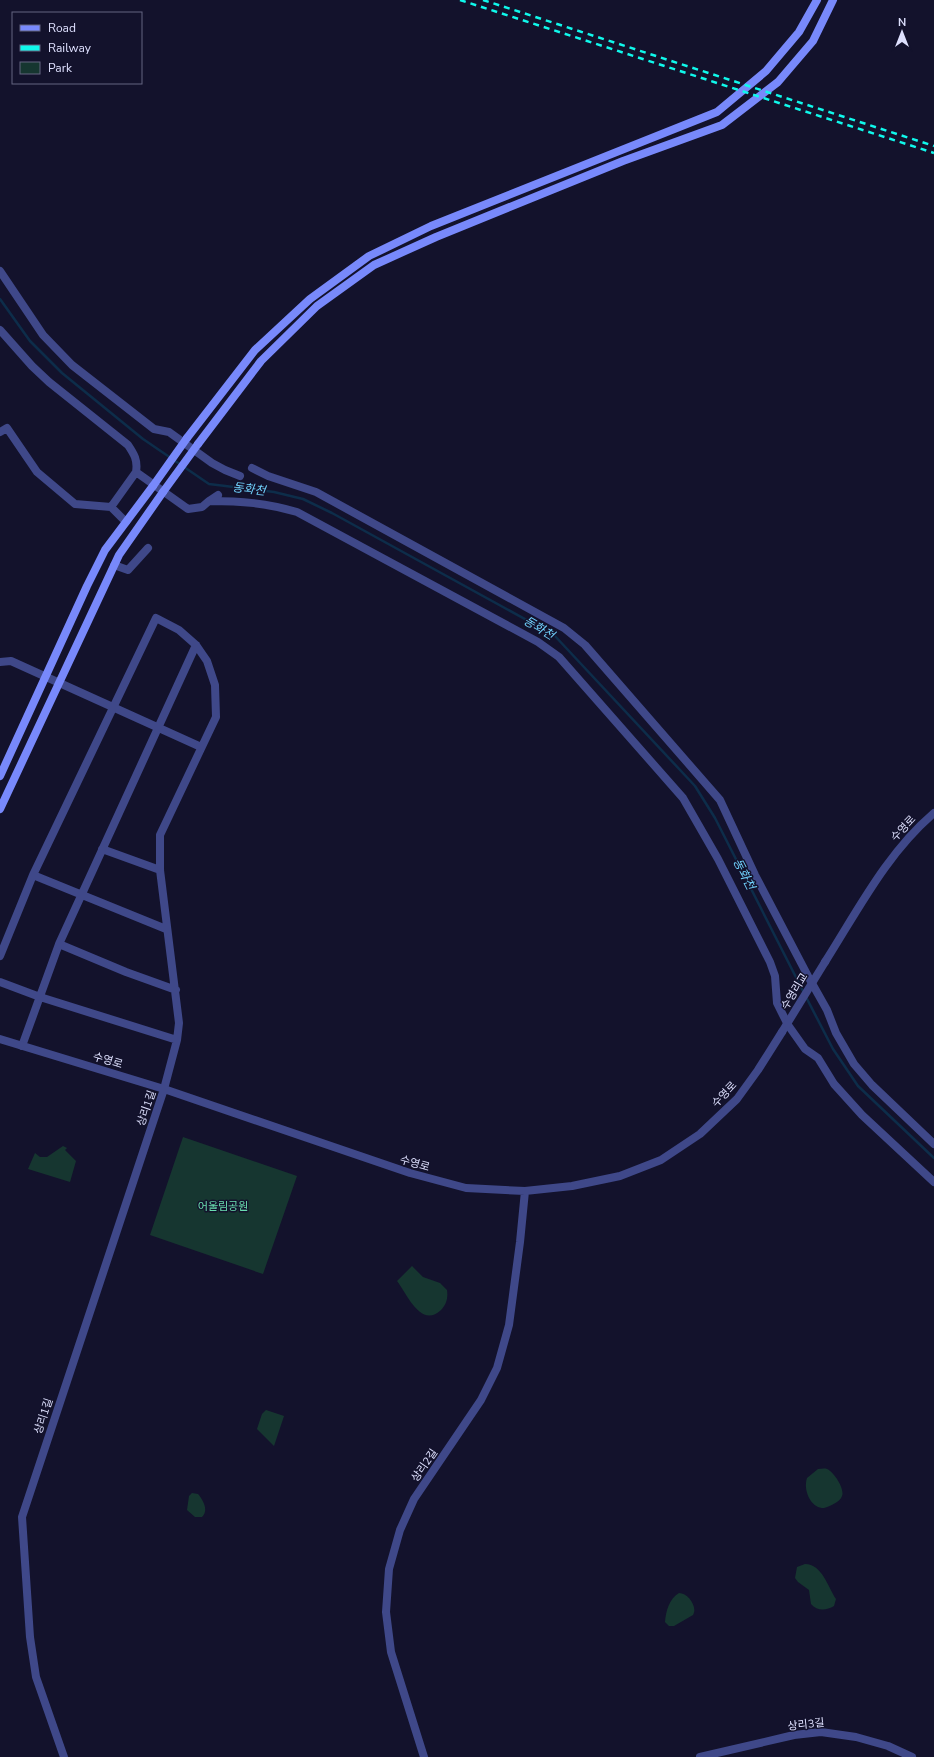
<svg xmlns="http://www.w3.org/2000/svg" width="934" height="1757" font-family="'Nunito Sans','Noto Sans KR',sans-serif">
<rect width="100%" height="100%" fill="#13122c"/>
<path fill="#163630" d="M183,1137L297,1176L263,1274L150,1235Z
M63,1146L67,1148L65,1150L76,1161L70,1182L28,1169L35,1153L40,1157H47Z
M412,1266L423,1277L440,1283L447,1290C448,1297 447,1304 441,1310C421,1329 407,1294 397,1281Z
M266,1410L284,1416L274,1446L257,1429L262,1414Z
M818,1469C821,1469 824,1468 827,1469C834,1472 845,1489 842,1496C840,1502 830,1506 824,1508C810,1508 803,1489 807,1478Z
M192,1493L198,1494C203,1500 209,1510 202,1517H195L187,1510L189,1496Z
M805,1564C822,1564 828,1587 836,1599L834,1606C826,1611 817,1611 811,1604L809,1590L798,1582L795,1578L797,1567Z
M679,1593C688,1593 698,1607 693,1615L674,1626H669L665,1622C666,1611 669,1599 679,1593Z"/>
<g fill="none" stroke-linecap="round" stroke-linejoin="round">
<path stroke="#0d2d4a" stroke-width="2.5" d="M0,299L30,341L62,373L143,439L209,484L274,492L303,499L332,513L554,635L695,786L715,818L804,993
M806,997L833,1049L858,1086L934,1158"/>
<path stroke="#3f4889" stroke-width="8" d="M0,271L43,335L72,365L154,429L169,432L212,463L225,470L240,476
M0,330L32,366L49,382L128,445C134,454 138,460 136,472L188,509L202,507L209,501
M0,432L7,428L37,472L75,504L111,507L126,522
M252,468L268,476L316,492L564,628L585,645L720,800L755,875L809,978L827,1010L836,1033L854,1064L872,1085L934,1144
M218,495L209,501C241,501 267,503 297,512L538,642L559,657L683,798L718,859L770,962L775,976L777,1003L788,1025L805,1049L818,1058L834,1084L862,1115L934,1182
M111,507L136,472
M114,565L128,570L148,548
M0,662L11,661L201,747
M102,849L160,870
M33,875L166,929
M59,944L126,972L176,990
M0,956L33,875L156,618L179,630L196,645L207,661L215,685L216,717L160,835V870L179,1023L177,1040L164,1089
M0,982L40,997L177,1040
M22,1046L59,944L196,645"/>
<path stroke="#3f4889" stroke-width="8" d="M825,962C858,910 887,853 934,813
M0,1039L164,1089L410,1173L466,1188L525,1191L572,1186L620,1176L661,1160L700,1134L737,1099L758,1070L782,1032
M64,1757L36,1677L30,1637L22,1517L164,1089
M424,1757L391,1652L386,1612L389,1569L400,1530L414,1499L481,1400L497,1368L509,1325L520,1242L525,1191
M700,1757L794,1735L821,1732L856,1737L888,1746L912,1757"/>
<path stroke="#7889fb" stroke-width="8" d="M187,438L255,350L310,299L369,256L431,226L717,112L766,71L799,32L817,0
M198,444L261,361L317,306L374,265L436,237L623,161L722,125L778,82L813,41L833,0
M0,776L87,586L105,550L153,486
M0,809L119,555L163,492"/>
<path stroke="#10f8eb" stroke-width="2.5" stroke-dasharray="6 5" stroke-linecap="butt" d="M460,0L934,153
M483,0L934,146"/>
<path stroke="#3f4889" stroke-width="8" d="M782,1032L825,962"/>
<path stroke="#7889fb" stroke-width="8" d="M153,486L187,438
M163,492L198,444"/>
</g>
<g text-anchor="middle" stroke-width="3" stroke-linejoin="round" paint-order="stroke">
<g font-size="11" fill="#dee0fe" stroke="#13122c">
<text transform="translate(903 828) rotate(-47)" y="4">수영로</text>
<text transform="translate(794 991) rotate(-59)" y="4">수영리교</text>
<text transform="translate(108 1060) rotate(17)" y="4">수영로</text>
<text transform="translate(724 1094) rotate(-47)" y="4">수영로</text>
<text transform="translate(146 1108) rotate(-71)" y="4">상리1길</text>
<text transform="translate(415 1163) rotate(16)" y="4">수영로</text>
<text transform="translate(43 1416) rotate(-72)" y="4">상리1길</text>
<text transform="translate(424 1465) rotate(-55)" y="4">상리2길</text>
<text transform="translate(806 1724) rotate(-6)" y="4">상리3길</text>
</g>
<g font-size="11" fill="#6adeaf" stroke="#13122c">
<text x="223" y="1210">어울림공원</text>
</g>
<g font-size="12" font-style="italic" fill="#70d0fb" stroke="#13122c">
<text transform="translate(249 489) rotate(7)" y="4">동화천</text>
<text transform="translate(539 628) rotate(31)" y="4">동화천</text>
<text transform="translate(744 874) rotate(63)" y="4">동화천</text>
</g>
</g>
<rect x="12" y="12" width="130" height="72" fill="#13122c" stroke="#646480"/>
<rect x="20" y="25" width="20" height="6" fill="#7889fb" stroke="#646480"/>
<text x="48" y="32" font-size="12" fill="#dee0fe">Road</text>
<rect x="20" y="45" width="20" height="6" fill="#10f8eb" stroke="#646480"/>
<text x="48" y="52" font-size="12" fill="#dee0fe">Railway</text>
<rect x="20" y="62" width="20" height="12" fill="#163630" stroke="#646480"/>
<text x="48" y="72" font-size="12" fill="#dee0fe">Park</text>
<g transform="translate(902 32)" stroke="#13122c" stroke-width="3" paint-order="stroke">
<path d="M0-3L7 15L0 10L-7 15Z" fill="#dee0fe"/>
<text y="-6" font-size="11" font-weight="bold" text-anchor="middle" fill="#dee0fe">N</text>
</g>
</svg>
